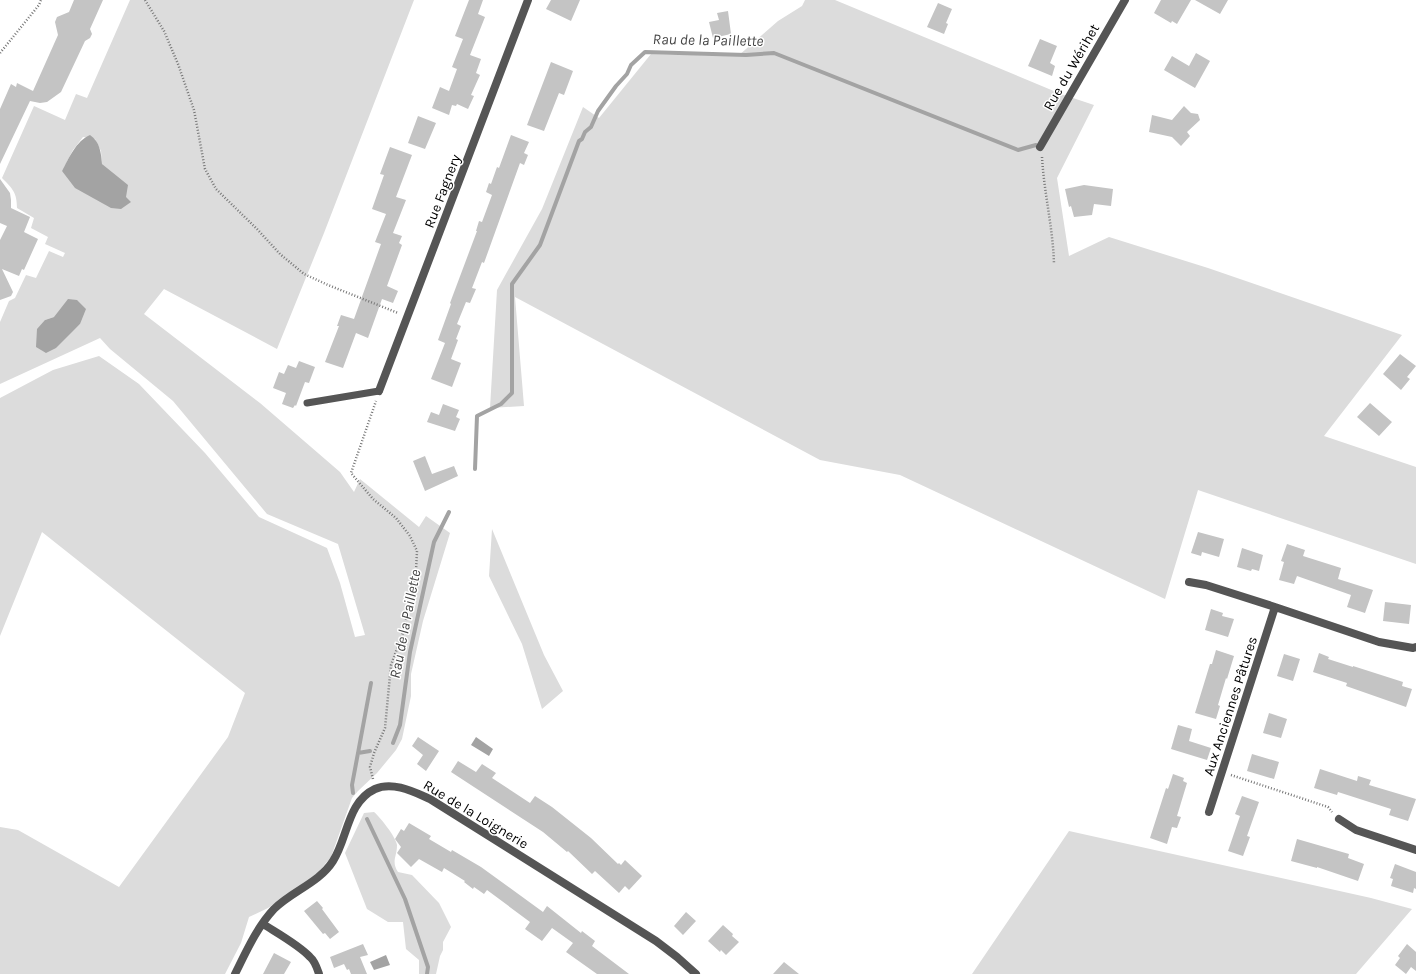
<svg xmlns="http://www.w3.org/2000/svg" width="1416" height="974" font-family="Karla,sans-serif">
<rect width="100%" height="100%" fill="#fff"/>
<path fill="#dcdcdc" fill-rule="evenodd" d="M130,0H414L324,233L277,349L164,289L144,314L260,403L340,472L354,492L360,479L419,527L426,516L450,533L423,621L411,674V696L402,739L396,750L377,773L358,791L352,798L331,857L316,875L268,908L249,917L241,943L225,974H0V827L18,830L119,887L228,737L245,693L42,532L0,636V398L53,370L99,356L139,384L205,453L259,517L327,548L340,583L355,637L365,635L338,544L267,514L173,401L110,349L100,338L0,384V322L9,301L15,298L26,275L36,278L49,251L63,257L65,253L45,244L48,237L31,228L34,218L17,208C17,193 13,189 2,178L34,106L65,120L76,94L87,98ZM83,137L95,139L101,151L102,164L126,197L62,171L73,150ZM54,317L80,324L68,335L45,320Z
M805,0H835L1061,94L1094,105L1057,178L1069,256L1109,237L1208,268L1402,335L1324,436L1416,467V564L1198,490L1165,599L900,475L820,460L515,297L524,406L490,408L497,290L542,209L583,107L599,118L651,54L738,56L778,21L802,6Z
M492,529L544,655L563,691L542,709L522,644L489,576Z
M374,812C380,817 396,837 397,845C397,857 391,861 398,872L412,875L439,903L451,927L443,942V950L440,956L436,974H419V960L406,949L403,922H388L367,909L345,853L364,813Z
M1069,831L1371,898L1412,909L1356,974H972Z"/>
<path fill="#a3a3a3" d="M90,135C100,142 101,152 102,164L128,185L126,197L131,202L121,209L111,208L75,188L62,171C69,158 76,141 90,135Z
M68,299L77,300L86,309L80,324L56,348L46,353L36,347L37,329L45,320L54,317Z
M476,737L493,749L489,756L471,745Z
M386,955L390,965L374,970L370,962Z"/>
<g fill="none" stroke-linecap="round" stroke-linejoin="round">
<path stroke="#a3a3a3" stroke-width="4" d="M475,469L477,416L501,404L512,393V284L540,245L579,141L582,139L585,132L591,127L598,111L616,86L627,74L631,65L645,52L746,55L774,53L1018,150L1036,145
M393,743L400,725L410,652L434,542L449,512
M358,753L370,751
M353,793L352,785L358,753L371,683
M367,819L405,899L428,967L427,974"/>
</g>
<path fill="#c4c4c4" d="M74,0H103L90,29L92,34L90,38L85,41L61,92L47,102L40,103L30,101L0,164V109L11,84L16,87L17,83L33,91L58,35L55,22L57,17L69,12Z
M469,0H483L478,14L485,17L470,55L481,59L476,73L480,75L471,95L474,96L468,109L457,104L456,106L452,105L449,115L432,108L440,87L449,91L457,69L452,67L463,39L455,36Z
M551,0H580L571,21L546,9Z
M1161,0H1191L1177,24L1172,21L1171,23L1154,13Z
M1195,0H1228L1220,14Z
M938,3L952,9L946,23L948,24L944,34L927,27Z
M728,11L731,34L713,38L709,22L719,20L717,13Z
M1040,39L1057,46L1050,63L1055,66L1052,76L1028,66Z
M1196,53L1210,61L1195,88L1164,70L1172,56L1189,66Z
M551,62L573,71L564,95L559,93L544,131L527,125Z
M1184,106L1191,113L1198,114L1200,120L1187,132L1190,136L1181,146L1172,137L1149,132L1152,115L1172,120Z
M418,116L436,123L425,149L408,143Z
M511,135L529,142L524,153L528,155L524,165L520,163L484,263L482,262L472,288L476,289L470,303L466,302L457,324L461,326L456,339L458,340L451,359L461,363L452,387L431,379L445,343L438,340L451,304L450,303L477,231H476L479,221L482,222L492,195L486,192L489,183L491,184L497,167L499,168Z
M390,147L412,155L396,197L406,200L393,233L402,236L399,243L402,245L387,286L398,291L393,303L382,299L368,338L356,333L343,368L325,362L339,326H337L341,315L354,319L381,244L375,242L386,214L372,209L384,175L380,174Z
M0,179L10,193L11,200V208L30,217L24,232L38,239L24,270L22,269L19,276L2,269L13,292L11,296L0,300V240L7,226L0,223Z
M1084,185L1113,189L1111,206L1094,204L1092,215L1074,217L1071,206L1069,207L1065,189Z
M1400,354L1416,366L1407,377L1410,379L1401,390L1383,374Z
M299,361L315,367L309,383L305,382L296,406L295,405L293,408L282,404L286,393L273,388L279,372L284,374L288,365L296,368Z
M1370,403L1392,422L1379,436L1357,417Z
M443,404L459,410L456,417L460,419L455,431L427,422L431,412L439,415Z
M425,456L432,474L454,466L458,476L425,491L413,461Z
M1198,532L1224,539L1219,557L1202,552L1201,556L1191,553Z
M1287,544L1305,550L1303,556L1341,568L1338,579L1373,590L1365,613L1347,607L1351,595L1297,576L1294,584L1279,580L1284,562L1281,561Z
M1242,548L1263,555L1259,571L1252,569L1251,571L1237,567Z
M1385,602L1411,605L1409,624L1383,621Z
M1211,609L1223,613L1222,616L1234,619L1228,637L1205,630Z
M1216,650L1234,656L1227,679L1226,678L1218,705L1220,706L1216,719L1195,713L1210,664H1212Z
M1319,653L1329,657L1328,659L1353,667V666L1403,682L1402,686L1412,689L1406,707L1346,686L1347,683L1313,672Z
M1284,654L1300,659L1293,681L1277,676Z
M1269,713L1287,719L1281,738L1263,733Z
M1178,725L1192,729L1189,741L1211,748L1207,760L1171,749Z
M418,737L439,751L426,771L417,764L423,755L412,746Z
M1252,754L1279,762L1274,779L1247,771Z
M458,761L476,772L482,764L496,773L492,778L530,803L535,796L552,807L591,838L618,864L619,863L621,865L625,860L642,876L629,890L625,886L619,893L595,871L592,874L568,851L567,852L543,832L451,772Z
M1320,769L1357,781L1358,776L1371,780L1369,785L1416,799L1408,821L1389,815L1391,809L1338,792L1337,795L1314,788Z
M1173,774L1184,778L1183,781L1187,783L1177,816L1181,817L1177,828L1172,827L1167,844L1150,838L1166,788L1168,789Z
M1242,796L1259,802L1247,836L1250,837L1243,856L1228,851L1240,816L1235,814Z
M409,823L431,836L429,839L451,852L452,850L481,867L543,912L547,906L581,933L582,931L595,941L592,946L629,974H597L566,952L573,943L552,928L542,941L525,929L530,922L487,890L484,894L474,887L473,889L464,882L465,881L444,868L442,872L419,859L411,867L397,853L401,847L395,839L401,829L404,831Z
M1297,839L1349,854L1348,858L1364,864L1358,881L1317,867V868L1291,861Z
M1395,864L1416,872V889L1414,888L1413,893L1391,886L1393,879L1390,878Z
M317,901L323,908L322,909L339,932L330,939L325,933L323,934L304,911Z
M686,912L696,921L683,935L674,926Z
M723,925L733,934L732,936L739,942L726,955L721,950L720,952L708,941Z
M363,944L368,955L360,957L367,974H351L349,969L347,970L344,964L334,968L330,957Z
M1407,944L1416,952V971L1411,967L1406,974L1395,965L1400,958L1398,956Z
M274,953L291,962L284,974H263Z
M784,962L799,974H773Z"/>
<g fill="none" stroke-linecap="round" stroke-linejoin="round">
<path stroke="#777" stroke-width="2.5" stroke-dasharray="1 2" stroke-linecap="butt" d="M145,0L164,31L178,64L194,110L205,169L216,189L257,229L280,254L304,274L328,285L398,313
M0,53L39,5L41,0
M1042,157C1044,193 1053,228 1054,264
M1231,775L1328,807L1332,812
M373,779L370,767L374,753L385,728L391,665L404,630L416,571L417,551L410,536L396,518L373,499L351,473L376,401"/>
<path stroke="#555" stroke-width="7" d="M307,403L379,391"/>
<path stroke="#555" stroke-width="8" d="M1040,147L1125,0
M379,391L528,0
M1189,582L1206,585L1275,607L1379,642L1413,648L1416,647
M1209,812L1275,607
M1339,819L1356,830L1416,850
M263,924C277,933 299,945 310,957C315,961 317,968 319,974
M235,974C246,952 257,927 274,909C292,891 319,883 333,861C348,838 347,802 375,789C393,781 414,792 430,799L656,941L677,957L696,974"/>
</g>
<g text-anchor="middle" stroke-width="3" stroke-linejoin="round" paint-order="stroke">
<g font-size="14" fill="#000" stroke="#fff">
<text transform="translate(1071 67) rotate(-60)" y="5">Rue du Wérihet</text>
<text transform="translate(442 191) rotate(-69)" y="5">Rue Fagnery</text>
<text transform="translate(1230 706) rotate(-72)" y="5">Aux Anciennes Pâtures</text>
<text transform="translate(476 814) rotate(31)" y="5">Rue de la Loignerie</text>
</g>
<g font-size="15" font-style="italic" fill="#444" stroke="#fff">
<text transform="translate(708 40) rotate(1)" y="5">Rau de la Paillette</text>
<text transform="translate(405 624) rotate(-79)" y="5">Rau de la Paillette</text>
</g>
</g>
</svg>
